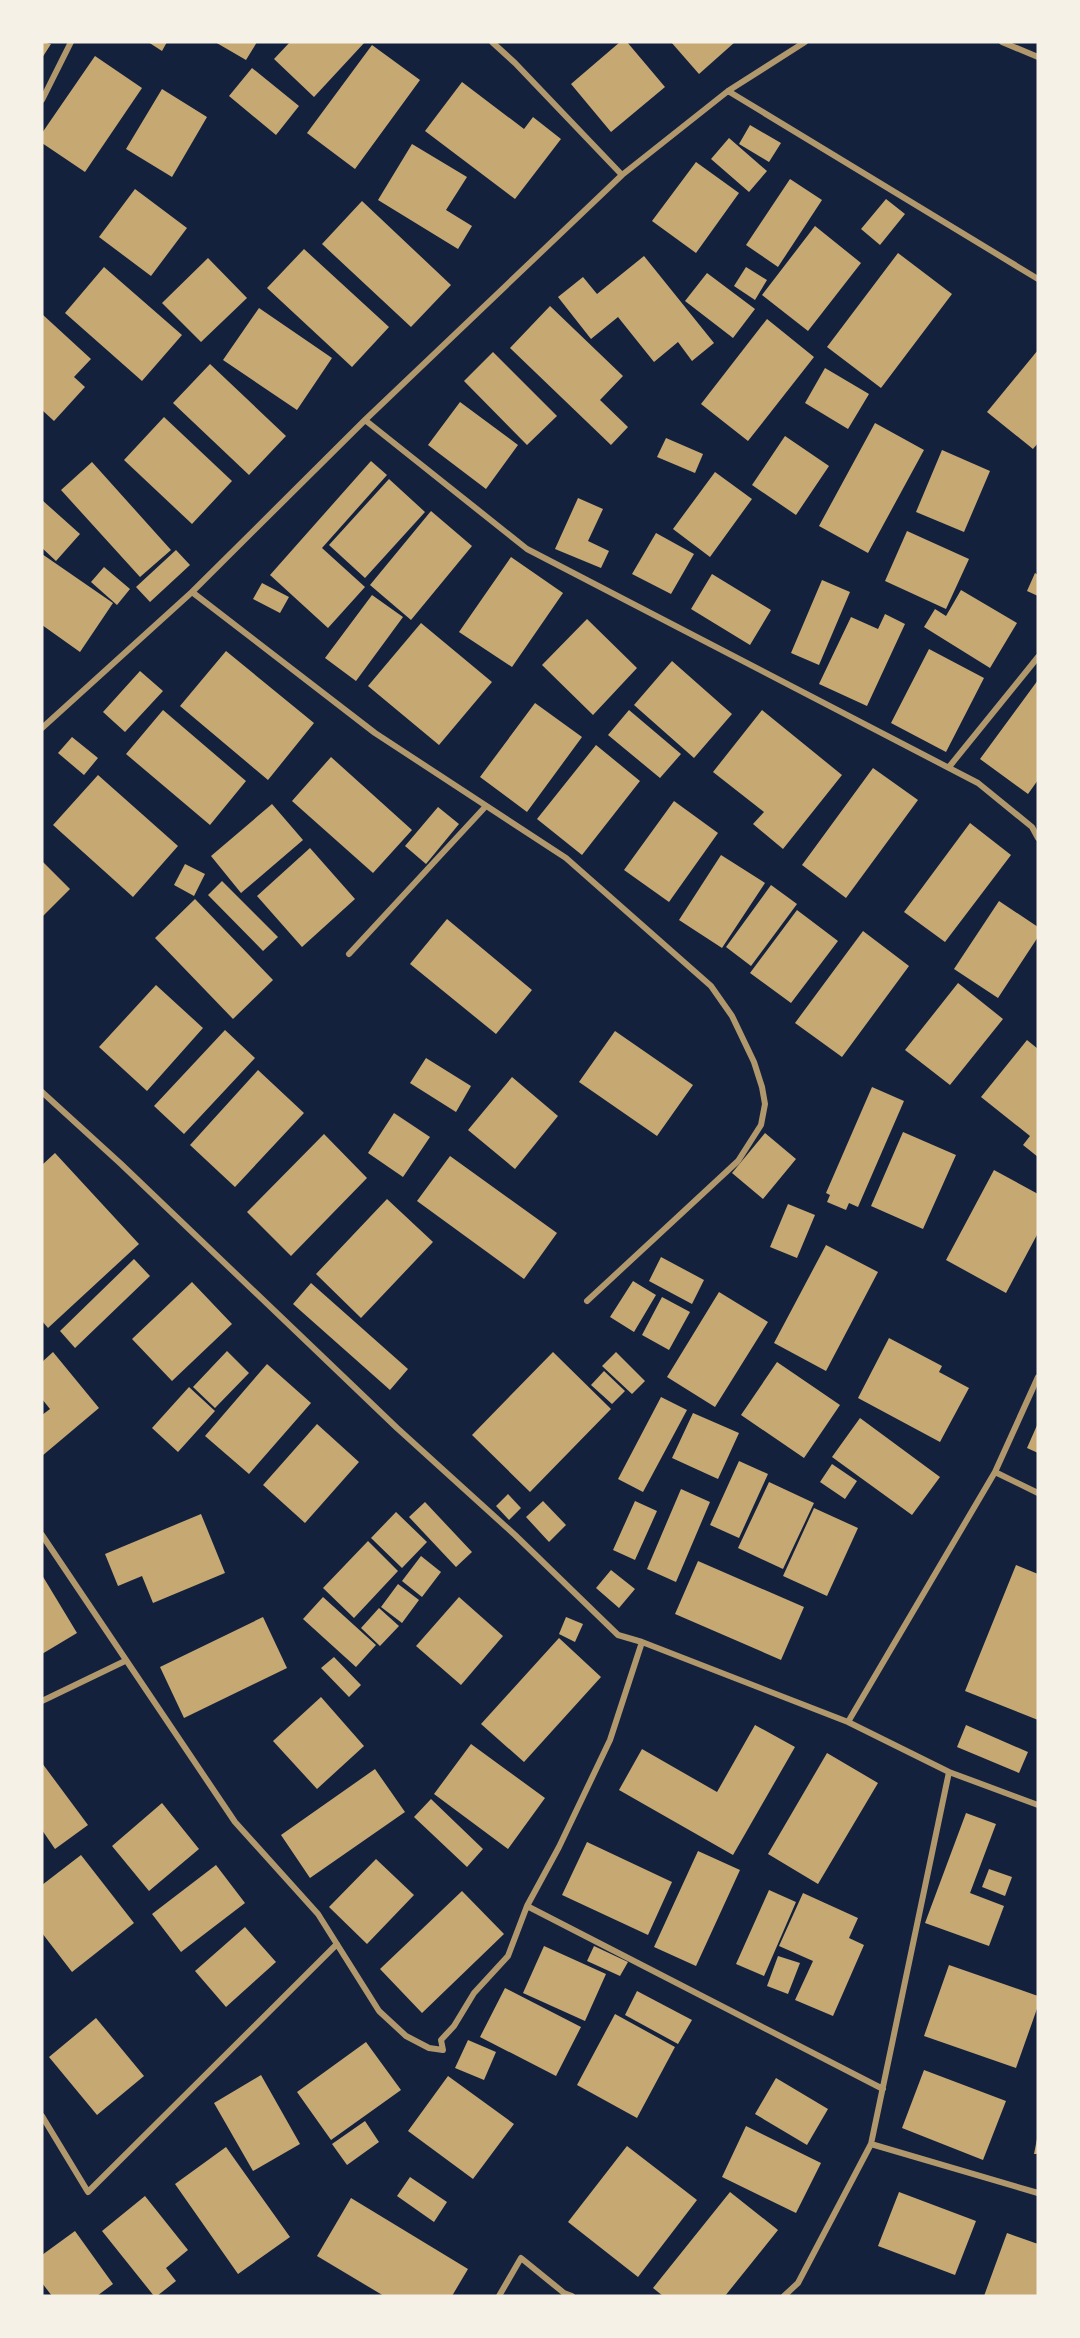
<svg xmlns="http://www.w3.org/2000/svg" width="1080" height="2338" font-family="Georgia,serif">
<rect width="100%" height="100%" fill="#14213d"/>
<path fill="#c6a872" d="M42,42L51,44L42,58Z
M148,42H167L162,51Z
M215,42H257L246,60Z
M290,42H365L314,97L274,59Z
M620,42H627L665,87L611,132L571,84Z
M671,42H735L699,74Z
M372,45L420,80L355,169L307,133Z
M95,56L142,88L85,172L42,143V133Z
M252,68L299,106L276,135L229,96Z
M462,82L524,129L533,117L561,139L515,199L425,131Z
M162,89L207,117L172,177L126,149Z
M750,125L781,143L769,162L739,144Z
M729,138L767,171L749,192L711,159Z
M412,144L467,177L446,210L472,226L458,249L378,200Z
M696,162L739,193L696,253L652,221Z
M790,179L822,200L778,267L746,245Z
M135,189L187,228L151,276L99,237Z
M886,199L905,214L880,245L861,229Z
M362,201L451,285L411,327L322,244Z
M815,226L861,263L808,331L762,295Z
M304,249L389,327L352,367L267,288Z
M898,253L952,294L881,388L827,347Z
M644,256L714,343L692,361L678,342L654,362L618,317L591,339L558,297L583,277L597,294Z
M208,258L247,298L201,342L162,303Z
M104,267L182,335L142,381L65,313Z
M746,267L767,280L755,300L734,286Z
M707,273L755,309L733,338L685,301Z
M550,306L623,376L600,400L628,427L611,445L510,348Z
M259,308L332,358L297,410L223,360Z
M42,314L91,359L74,377L85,387L54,421L42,410Z
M767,319L814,357L748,441L701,404Z
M1038,350V443L1033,449L987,412Z
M493,352L557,416L527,445L464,381Z
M210,364L286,436L249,475L173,403Z
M825,368L869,394L848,429L805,403Z
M460,402L518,445L486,489L428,445Z
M164,417L232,481L192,524L124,460Z
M875,423L924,450L868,553L819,526Z
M785,436L829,466L796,515L752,485Z
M666,438L703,454L695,473L657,457Z
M942,450L990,471L964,532L916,512Z
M371,461L387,475L322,548L365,587L328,628L270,575Z
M92,462L171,550L140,577L61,490Z
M715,472L752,499L710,557L673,529Z
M389,479L425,512L365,578L329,545Z
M578,498L603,509L588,541L609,551L601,568L555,549Z
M42,500L80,534L56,561L42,548Z
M431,511L472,546L411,620L370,585Z
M907,531L969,559L946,609L885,581Z
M656,533L694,554L671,594L632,574Z
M176,550L190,565L150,602L136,587Z
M42,554L113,603L80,652L42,625Z
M511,557L563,593L512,667L459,632Z
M104,567L130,589L117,605L91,582Z
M1035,573L1038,575V596L1027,591Z
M712,574L771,610L750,645L691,609Z
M822,580L850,592L819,665L791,653Z
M262,583L289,597L280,613L253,599Z
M961,590L1017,623L990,668L924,627L935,609L946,616Z
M372,595L403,617L356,681L325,658Z
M885,614L905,624L867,706L819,684L851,617L878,629Z
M587,619L637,668L593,715L542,665Z
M421,623L492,682L439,745L368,686Z
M929,649L984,678L946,752L891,723Z
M226,651L314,723L268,780L180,706Z
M672,661L732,714L694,758L634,705Z
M140,671L163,691L125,732L103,712Z
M1038,680V780L1028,794L980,759Z
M535,703L582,737L527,812L480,777Z
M163,710L246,781L210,825L126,754Z
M629,710L681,754L660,778L608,735Z
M762,710L842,775L783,849L753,824L764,812L713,772Z
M72,737L98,758L84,775L58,753Z
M596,745L640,781L582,855L537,819Z
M331,757L412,830L373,873L292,801Z
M873,768L918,800L846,898L802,865Z
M98,775L178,846L133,897L53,825Z
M674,801L718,833L669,902L624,870Z
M272,804L303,840L241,893L211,856Z
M438,807L459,824L426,864L405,846Z
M970,823L1011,855L945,942L904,912Z
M310,848L355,899L302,947L257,896Z
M721,855L765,883L722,948L679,920Z
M42,861L70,889L42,917Z
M185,864L205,874L194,896L174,885Z
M222,881L278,937L263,951L208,895Z
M771,885L797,904L751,966L726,947Z
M195,899L273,980L233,1019L155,938Z
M999,901L1038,927V937L998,998L954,969Z
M797,910L838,941L791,1003L750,973Z
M447,919L532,990L496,1034L410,964Z
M863,931L909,966L842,1057L795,1023Z
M958,983L1003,1019L950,1085L905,1050Z
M156,985L203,1028L147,1091L99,1047Z
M225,1030L255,1058L184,1134L154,1106Z
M615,1031L693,1085L657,1136L579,1082Z
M1027,1040L1038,1049V1157L1023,1145L1030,1136L981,1097Z
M426,1058L471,1086L456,1112L410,1083Z
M258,1070L304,1113L235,1187L190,1145Z
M512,1077L558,1116L515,1169L468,1130Z
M872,1087L904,1101L858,1207L849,1203L846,1210L827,1202L830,1195L826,1193Z
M394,1113L430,1137L403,1177L368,1153Z
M903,1132L956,1155L923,1229L871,1206Z
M765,1133L796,1159L763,1199L732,1173Z
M324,1134L367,1178L291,1256L247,1212Z
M55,1153L139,1244L48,1328L42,1321V1165Z
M450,1156L557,1233L524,1279L417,1201Z
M994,1170L1038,1194V1233L1006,1293L946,1260Z
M387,1199L433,1242L361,1318L316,1274Z
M788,1204L815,1215L797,1258L770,1247Z
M826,1245L878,1272L826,1371L774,1343Z
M661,1257L704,1280L692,1304L649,1281Z
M134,1259L150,1276L75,1348L60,1331Z
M633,1281L656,1295L634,1332L610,1317Z
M192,1282L232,1324L172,1381L132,1339Z
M311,1283L408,1369L390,1390L293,1304Z
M719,1292L768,1322L715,1407L667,1377Z
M662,1297L690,1312L669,1350L642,1335Z
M889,1338L942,1366L939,1372L969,1388L940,1442L858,1398Z
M227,1351L249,1373L215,1408L193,1387Z
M53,1352L99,1408L42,1456V1415L50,1409L42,1399V1362Z
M553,1352L611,1409L530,1492L472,1435Z
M616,1352L645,1381L632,1394L602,1366Z
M777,1362L840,1405L804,1458L741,1415Z
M267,1364L311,1403L249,1474L205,1436Z
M604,1371L625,1391L612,1404L591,1385Z
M189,1387L215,1411L178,1452L152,1428Z
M661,1397L687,1410L643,1492L618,1479Z
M693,1413L739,1433L718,1479L672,1458Z
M860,1418L940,1477L912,1515L832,1457Z
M1038,1423V1453L1027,1448Z
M317,1424L359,1462L305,1523L263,1485Z
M739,1461L768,1474L739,1538L710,1525Z
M832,1464L857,1481L845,1499L820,1482Z
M769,1482L814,1503L783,1569L738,1548Z
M681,1489L710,1502L676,1582L647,1569Z
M508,1494L521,1508L509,1520L496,1506Z
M543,1501L566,1525L549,1542L526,1517Z
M635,1501L657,1511L635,1560L613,1550Z
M425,1502L472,1552L456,1567L409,1517Z
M814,1508L858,1528L827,1596L783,1576Z
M396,1512L427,1542L402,1568L371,1538Z
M201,1514L225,1573L153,1603L142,1576L118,1586L105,1554Z
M368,1541L398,1571L354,1618L323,1588Z
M421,1556L441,1572L422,1597L402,1581Z
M698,1561L804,1607L781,1660L675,1614Z
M1016,1565L1038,1574V1720L965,1691Z
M611,1570L635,1589L619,1608L596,1588Z
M42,1575L77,1633L42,1654Z
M398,1584L419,1600L402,1623L381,1607Z
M323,1597L376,1645L356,1667L303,1619Z
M459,1597L503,1636L461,1685L416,1646Z
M379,1608L399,1626L380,1646L361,1628Z
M263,1617L287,1668L184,1718L160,1667Z
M566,1617L583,1624L575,1642L559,1634Z
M559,1638L601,1677L524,1762L481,1724Z
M334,1657L361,1685L349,1697L321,1668Z
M321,1697L364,1746L317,1789L273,1741Z
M755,1725L795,1747L733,1855L619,1790L642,1749L717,1792Z
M966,1725L1028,1752L1019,1773L957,1747Z
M471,1744L545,1798L508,1849L434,1794Z
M827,1753L878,1783L818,1884L768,1854Z
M42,1763L88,1825L55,1849L42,1830Z
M375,1769L405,1812L310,1878L281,1835Z
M431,1799L483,1849L467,1867L414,1817Z
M162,1803L199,1849L149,1891L112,1846Z
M966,1813L996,1824L970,1893L1004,1906L989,1946L925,1923Z
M587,1842L672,1882L648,1935L562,1895Z
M698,1851L740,1870L696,1966L654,1947Z
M81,1855L134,1923L72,1972L42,1933V1885Z
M376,1859L414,1895L367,1944L329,1907Z
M216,1865L245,1903L181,1952L152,1914Z
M989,1869L1012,1877L1005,1896L982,1887Z
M769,1890L796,1902L764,1976L736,1964Z
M462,1891L504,1934L422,2013L380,1969Z
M803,1893L858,1918L849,1938L864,1945L833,2016L795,2000L813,1961L779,1946Z
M245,1927L276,1962L226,2007L195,1971Z
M544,1946L606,1974L585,2021L523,1993Z
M594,1946L628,1962L620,1976L587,1961Z
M778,1956L800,1963L788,1994L767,1986Z
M949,1965L1038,1996V2006L1016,2068L924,2036Z
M505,1988L581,2027L556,2076L480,2037Z
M637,1991L692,2020L678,2044L625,2015Z
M615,2014L675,2047L637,2118L577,2085Z
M96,2018L144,2076L97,2115L49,2057Z
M468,2040L496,2052L484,2080L455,2068Z
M366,2042L401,2090L331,2140L297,2092Z
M924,2070L1006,2101L983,2160L902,2128Z
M261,2075L300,2144L253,2171L214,2103Z
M448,2076L514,2124L473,2179L408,2131Z
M776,2078L828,2109L807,2145L755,2114Z
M365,2121L379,2142L347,2165L332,2144Z
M746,2126L821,2163L796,2213L722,2177Z
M1037,2139H1038V2154H1034Z
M627,2146L697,2200L638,2277L568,2222Z
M226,2147L290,2237L238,2274L175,2184Z
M410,2177L447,2202L434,2222L397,2196Z
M730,2192L778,2230L725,2296H663L653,2288Z
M899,2192L976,2221L955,2275L878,2246Z
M145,2196L188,2250L166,2268L176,2281L157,2296H154L102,2231Z
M351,2198L468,2269L452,2296H384L317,2256Z
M75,2231L113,2284L97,2296H52L42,2283V2255Z
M1007,2233L1038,2244V2296H984Z"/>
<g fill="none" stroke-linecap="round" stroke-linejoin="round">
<path stroke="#b1986c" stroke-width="6" d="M492,42L515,63L622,175
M1002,42L1038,57
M728,91L1038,279
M42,100L71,42
M365,420L527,549L978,783L1032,827L1038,838
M192,592L375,733L566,858L711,986L732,1016L754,1062L762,1087L765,1104L761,1125L738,1161L587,1301
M42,728L192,592L365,420L622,175L728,91L805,42
M949,767L1038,657
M349,954L486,806
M42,1092L121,1164L397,1428L515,1535L618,1635L642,1642L848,1722L949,1772L1038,1805
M995,1472L1038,1493
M42,1535L235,1822L318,1914L379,2011L406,2036L429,2048L443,2050L441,2040L454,2026L474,1993L508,1956L527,1906L559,1847L610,1740L642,1642
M42,1701L125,1661
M848,1722L995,1472L1038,1377
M527,1906L883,2089
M42,2116L88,2192L337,1944
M871,2144L1038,2193
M499,2296L521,2258L564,2293L572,2296
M784,2296L798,2283L871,2144L949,1772"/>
</g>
<rect width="1080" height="2338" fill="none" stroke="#f6f1e7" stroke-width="87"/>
</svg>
